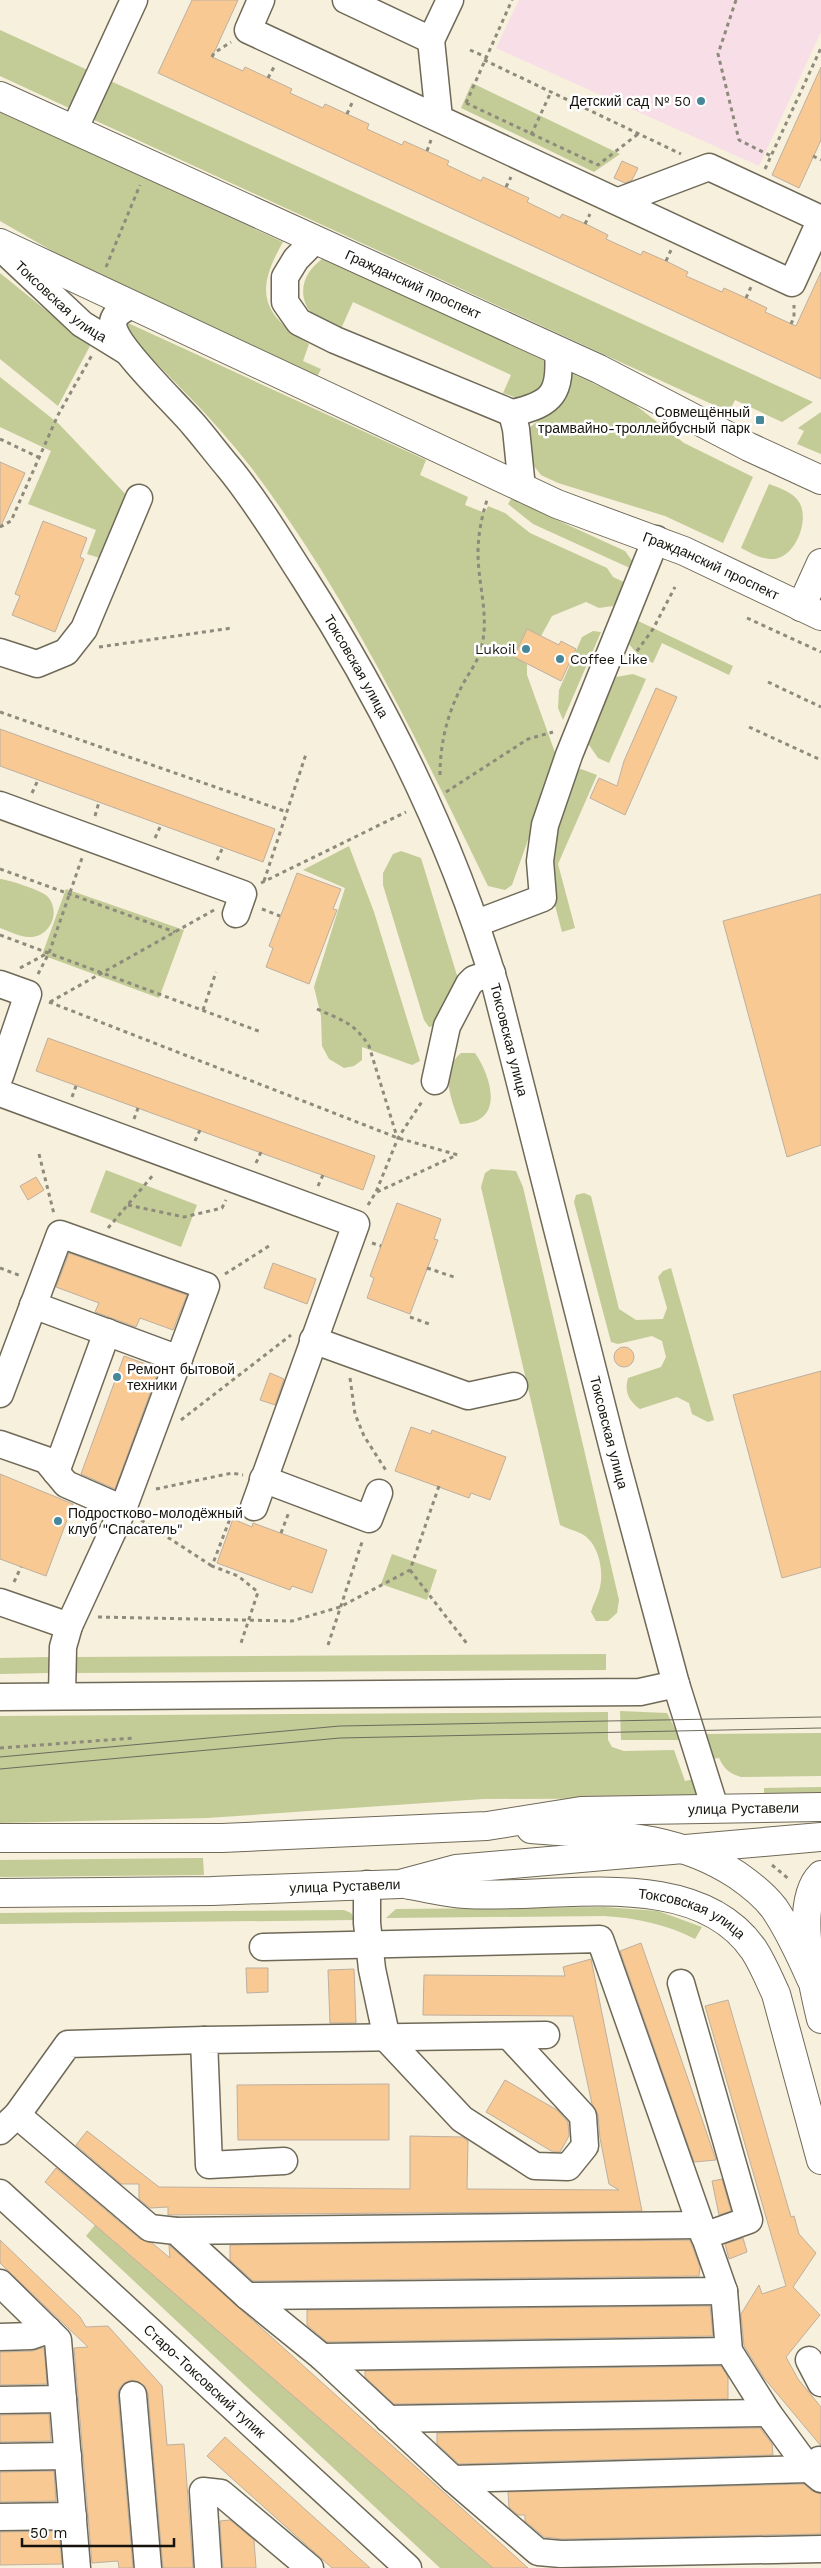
<svg xmlns="http://www.w3.org/2000/svg" width="821" height="2568" font-family="'Work Sans',sans-serif">
<rect width="100%" height="100%" fill="#f6f0dc"/>
<path fill="#f8dee7" d="M519,0H821V32L759,166L496,48Z"/>
<path fill="#c3cb97" d="M0,30L92,72L73,107L69,108L0,76Z
M104,78L813,402L782,422L735,400L729,412L92,119Z
M472,83L620,154L594,172L461,108Z
M0,112L283,242C254,292 262,314 309,344L303,361L321,369L317,377L103,280L0,221Z
M325,257L547,362L543,389L520,399L503,393L511,375L353,302L340,331C333,327 324,324 318,320C294,300 301,272 325,257Z
M0,273L90,346L58,406L0,359Z
M128,323L426,460L420,475L468,497L465,505L485,513L488,506L505,513L530,533L607,568L613,577L626,583L613,606L599,608L586,602L552,616L541,636L527,629L514,656L527,664V675L557,758L512,885L505,890L488,886C418,742 348,595 250,466C212,417 168,375 124,331L126,324Z
M569,372L629,400L684,443L753,477L723,543L665,516L558,483L541,475L531,462L528,429L562,401Z
M0,377L59,424L132,501L106,560L87,554L96,530L28,504L51,451L0,427Z
M821,412V454L797,444L804,431L798,428Z
M769,484C779,488 793,492 799,502C810,519 796,557 774,559C762,560 751,553 741,548Z
M511,499L625,551L633,562L632,569L533,524L508,504Z
M636,620L733,666L729,675L662,643L653,663L639,656L628,643Z
M593,631L601,632L563,720L558,708L559,690L582,637Z
M633,674L646,679L609,763L598,758L587,742L616,677Z
M581,769L597,775L558,864L575,928L562,932L551,890L550,854L569,773Z
M349,846L374,912L420,1061L412,1065L362,1047V1060L354,1066L344,1068L329,1059L322,1046L321,1016L314,987L345,888L303,870Z
M401,851L421,858L459,982L435,1026L429,1027L424,1020L383,885V873L393,854Z
M0,879C10,880 40,890 47,896C62,911 50,938 29,937C20,937 9,931 0,928Z
M66,889L184,930L159,998L42,955Z
M461,1053H475C492,1078 505,1123 460,1124C452,1100 438,1073 461,1053Z
M491,1169L516,1171L523,1187L619,1600L617,1613L608,1621H596L591,1612C593,1604 597,1598 599,1591C605,1573 599,1543 582,1534C575,1530 567,1529 560,1525L481,1187L485,1173Z
M106,1170L197,1205L181,1247L90,1212Z
M584,1193L591,1196L619,1309L636,1320L663,1319L667,1308L658,1277L663,1271L671,1268L714,1420L708,1422L692,1414L689,1403L677,1397L640,1409C629,1401 624,1392 628,1378L661,1367L666,1357L662,1341L652,1336L618,1344L611,1342L574,1202L576,1195Z
M392,1554L437,1570L427,1600L381,1584Z
M606,1654V1670L75,1673V1657Z
M50,1657L49,1673L0,1674V1658Z
M620,1711L667,1713L681,1740H621Z
M608,1712V1740L612,1747L624,1751L674,1750L685,1781L694,1779L699,1794L695,1798L483,1799L207,1818L0,1823V1716Z
M821,1733V1776L741,1777C729,1773 724,1769 719,1758L711,1759L703,1734Z
M821,1787V1793L764,1794V1788Z
M203,1858L204,1875L0,1877V1860Z
M604,1907L658,1911L702,1927L695,1939C666,1924 636,1918 604,1916L386,1918L396,1909Z
M344,1910L351,1913L355,1920L0,1924V1913Z
M95,2225L493,2568H440L86,2236Z"/>
<path fill="#f9c994" stroke="#bdafa0" d="M192,0H238L212,57L243,71L245,67L292,89L290,93L323,108L325,104L369,124L367,129L402,145L404,141L449,161L447,165L481,181L483,177L529,198L527,202L560,218L562,214L586,224L608,235L606,239L641,255L643,251L666,261L688,272L686,276L722,292L724,288L746,298L767,308L765,312L796,326L821,272V379L158,73Z
M821,67V140L799,188L772,175Z
M622,161L638,168L632,180L625,183L614,178Z
M0,462L25,473L0,528Z
M43,521L87,538L80,557L84,559L55,632L12,615L20,596L15,594Z
M527,629L559,645L561,641L576,649L561,681L514,657Z
M656,688L677,697L625,815L590,798L599,778L617,786L624,761Z
M0,729L275,829L263,862L0,766Z
M297,873L341,889L333,909L337,910L309,984L266,967L273,948L269,946Z
M821,894V1145L787,1157L723,921Z
M48,1038L375,1156L363,1190L36,1071Z
M36,1177L44,1190L28,1200L20,1186Z
M397,1203L441,1219L434,1239L438,1240L410,1314L367,1298L374,1278L370,1276Z
M69,1253L187,1295L173,1330L140,1318L136,1327L95,1312L99,1303L56,1287Z
M273,1263L316,1279L307,1304L264,1288Z
M614 1357a10 10 0 1 1 20 0a10 10 0 1 1-20 0Z
M124,1356L159,1369L115,1489L81,1474Z
M821,1371V1567L782,1578L733,1395Z
M270,1373L284,1379L275,1405L260,1400Z
M411,1427L431,1434L432,1430L506,1457L490,1500L471,1493L469,1498L395,1471Z
M0,1474L73,1504L46,1576L0,1559Z
M233,1519L252,1527L253,1523L327,1550L312,1593L292,1586L290,1590L217,1563Z
M641,1943L716,2160L694,2162L620,1951Z
M591,1959L642,2211L168,2215V2207L150,2208L139,2199V2184H121L76,2145L87,2131L159,2187L410,2189V2136L462,2137L468,2141L467,2189L619,2190L609,2184L600,2138L598,2115L592,2104L573,2016L423,2015L424,1975L565,1976L563,1967Z
M246,1968H268V1992L247,1993Z
M354,1969L356,2023H330L328,1970Z
M728,2000L791,2217L794,2216L799,2234L816,2253L793,2287L820,2315L786,2357L798,2379L821,2407V2446L764,2378L744,2346L741,2314L759,2285L762,2294L786,2286L705,2006Z
M505,2080L557,2110L568,2122L569,2136L560,2152H553L486,2112Z
M389,2084V2140H238L237,2085Z
M56,2168L140,2239L152,2243L170,2258L169,2245L528,2568H493L45,2182Z
M722,2179L731,2211L719,2215L712,2181Z
M743,2238L747,2252L729,2259L725,2244Z
M0,2240L80,2317L86,2327L108,2326L162,2386L167,2445L184,2444L193,2568H163L148,2394L145,2386L132,2380L124,2383L119,2389L118,2396L133,2568H119L118,2561L92,2563L74,2348L88,2347L0,2263Z
M690,2240L700,2267L699,2276L253,2281L230,2260V2245Z
M710,2306L713,2336L327,2342L307,2325V2310Z
M42,2348H44L47,2384L0,2385V2352L32,2351Z
M721,2366L728,2377V2399L394,2404L365,2377V2371Z
M49,2414L51,2441L0,2442V2415Z
M760,2428L772,2444L773,2455L459,2464L437,2444V2433Z
M225,2437L370,2568H332L207,2456Z
M54,2471L56,2501L0,2502V2472Z
M804,2484L812,2491L821,2494V2534L562,2539L544,2537L525,2521V2515H518L509,2507L508,2492Z
M230,2520L254,2540L256,2568H223L220,2521Z
M59,2531L62,2564L0,2565V2532Z"/>
<g fill="none" stroke-linecap="round" stroke-linejoin="round">
<defs>
<g id="minor">
<path d="M261,0L248,30L792,283L821,219"/>
<path d="M346,0L431,40L450,0"/>
<path d="M431,40L439,118"/>
<path d="M74,130L134,0"/>
<path d="M619,201L709,167L821,219"/>
<path d="M315,240L296,259L285,277V302L299,322L335,340L512,413C554,404 561,392 558,351"/>
<path id="s1" d="M0,247L82,324L126,351"/>
<path id="s2" d="M131,306C121,310 110,316 114,329C120,351 176,404 193,424C206,439 217,454 229,468C257,502 280,541 304,578C386,706 453,842 496,988L614,1453L676,1684L715,1808"/>
<path d="M512,413L516,429L522,488"/>
<path d="M0,652L37,664L66,652L84,629L139,498"/>
<path d="M0,805L243,894L236,914"/>
<path d="M477,923L543,898L540,861L545,825L569,755L656,539"/>
<path d="M0,984L28,994L0,1076"/>
<path d="M435,1081L447,1026L469,984L474,979L492,973"/>
<path d="M0,1093L356,1224L254,1507"/>
<path d="M33,1305L179,1359"/>
<path d="M313,1340L468,1396L514,1386"/>
<path d="M0,1394L60,1234L206,1286L123,1509L69,1626L63,1647L62,1696"/>
<path d="M0,1444L46,1460L66,1484L123,1509"/>
<path d="M56,1472L107,1332"/>
<path d="M263,1479L369,1519L379,1493"/>
<path d="M0,1602L69,1626"/>
<path d="M0,1697L640,1692L676,1684"/>
<path d="M367,1884V1923L372,1969L387,2039L462,2119L535,2166L568,2167L585,2146L583,2116L509,2036"/>
<path d="M263,1947L600,1939L724,2291L729,2351L768,2413L809,2469L821,2479"/>
<path d="M681,1983L749,2220L704,2236"/>
<path d="M17,2115L68,2044L204,2040"/>
<path d="M0,2131L17,2115L150,2228L176,2231L247,2296L322,2357L453,2479L538,2552L561,2554L821,2549"/>
<path d="M284,2161L209,2165L204,2040L546,2035"/>
<path id="s3" d="M0,2193L408,2568"/>
<path d="M176,2231L700,2225"/>
<path d="M0,2283L58,2340L77,2568"/>
<path d="M247,2296L724,2291"/>
<path d="M0,2337L31,2336L48,2330"/>
<path d="M322,2357L729,2351"/>
<path d="M809,2360L821,2383"/>
<path d="M133,2395L148,2568"/>
<path d="M0,2400L63,2399"/>
<path d="M388,2419L768,2413"/>
<path d="M0,2457L68,2456"/>
<path d="M453,2479L809,2469L819,2460"/>
<path d="M0,2517L73,2516"/>
<path d="M208,2568L203,2491L221,2493L310,2568"/>
</g>
<g id="major">
<path id="s4" d="M0,96L599,369L749,447L821,480"/>
<path id="s5" d="M0,243L557,504L684,551L821,616"/>
<path d="M801,607L821,563"/>
<path d="M531,1829C604,1835 673,1833 737,1875C750,1884 764,1895 774,1908C789,1930 800,1954 811,1979"/>
<path id="s6" d="M0,1838H222L487,1826L581,1811L821,1807"/>
<path d="M821,1875C793,1902 813,1986 821,2019"/>
<path id="s7" d="M409,1885C428,1888 447,1893 466,1894C553,1900 695,1864 754,1950C763,1964 769,1979 776,1994L821,2160"/>
<path id="s8" d="M0,1893L212,1891L400,1884L456,1869L821,1837"/>
</g>
</defs>
<use href="#minor" stroke="#6f6958" stroke-width="29"/>
<use href="#major" stroke="#6f6958" stroke-width="30"/>
<path stroke="#8e8a7c" stroke-width="3" stroke-dasharray="4 4" stroke-linecap="butt" d="M736,0L718,54L739,140L771,156
M470,50L486,57
M212,57L214,53L231,42
M484,60L681,154
M268,78L274,67
M466,103L598,165L638,134
M466,103L512,0
M347,114L352,103
M531,135L551,92
M427,151L431,140
M813,156L821,160
M765,169L821,48
M506,187L511,177
M585,224L590,214
M666,261L671,250
M106,267L140,185
M746,298L751,287
M791,324L794,317V305
M0,439L40,458
M0,527L11,521L58,415L92,355
M747,618L821,652
M99,647L232,628
M637,651L653,629L675,587
M768,682L821,707
M0,712L287,812
M749,727L821,760
M440,775C440,744 447,714 462,686C469,672 479,661 482,645C489,614 478,584 478,553C478,534 482,515 488,497
M446,792L528,739L553,732
M32,793L38,780
M95,816L99,802
M155,838L161,825
M217,860L223,847
M0,869L175,932
M264,881L306,754
M261,883L406,812
M262,909L280,916
M0,935L261,1032
M20,968L48,953
M38,974L49,953L82,858
M49,1002L398,1138L458,1155
M50,1002L214,910
M317,1009C341,1020 354,1022 369,1046L397,1137
M203,1010L216,972
M72,1097L76,1086
M134,1119L138,1108
M195,1141L200,1130
M39,1154L54,1214
M256,1163L261,1152
M318,1186L323,1175
M377,1192L457,1155
M128,1205L184,1217L222,1208L226,1200
M368,1205L376,1192L398,1138L423,1100
M108,1228L154,1174
M372,1243L381,1246
M0,1268L21,1276
M427,1268L454,1277
M225,1274L269,1246
M410,1317L432,1325
M350,1378L355,1414L364,1436L387,1472
M181,1420L291,1335
M156,1489L232,1473L243,1475
M234,1514L231,1516L212,1566L238,1576L258,1592L240,1646
M141,1520L212,1566
M281,1533L289,1512
M410,1570L468,1645
M14,1582L21,1567
M98,1617L292,1621L340,1607L410,1570L439,1486
M328,1645L363,1539
M0,1748L134,1738
M772,1865L790,1880"/>
<use href="#minor" stroke="#fff" stroke-width="26"/>
<use href="#major" stroke="#fff" stroke-width="28"/>
<path stroke="#6e6b5e" stroke-width="1" d="M0,1757L340,1726L821,1717
M0,1769L340,1738L821,1728"/>
</g>
<g fill="#46889a" stroke="#fff" stroke-width="2">
<circle cx="701" cy="101" r="5"/>
<rect x="755" y="415" width="10" height="10" rx="2.5"/>
<circle cx="526" cy="649" r="5"/>
<circle cx="560" cy="659" r="5"/>
<circle cx="117" cy="1377" r="5"/>
<circle cx="58" cy="1521" r="5"/>
</g>
<g text-anchor="middle" stroke-width="5" stroke-linejoin="round" paint-order="stroke">
<g font-size="14" fill="#15130c" stroke="#fff" text-anchor="end">
<text x="691" y="106">Детский сад № 50</text>
<text x="750" y="417">Совмещённый<tspan x="750" dy="16">трамвайно-троллейбусный парк</tspan></text>
<text x="516" y="654">Lukoil</text>
<text x="570" y="664" text-anchor="start">Coffee Like</text>
<text x="127" y="1374" text-anchor="start">Ремонт бытовой<tspan x="127" dy="16">техники</tspan></text>
<text x="68" y="1518" text-anchor="start">Подростково-молодёжный<tspan x="68" dy="16">клуб "Спасатель"</tspan></text>
</g>
<g font-size="14" fill="#15130c" stroke="#fff">
<text dy="5" stroke="none"><textPath href="#s4" startOffset="454">Гражданский проспект</textPath></text>
<text dy="5" stroke="none"><textPath href="#s1" startOffset="82">Токсовская улица</textPath></text>
<text dy="5" stroke="none"><textPath href="#s5" startOffset="781">Гражданский проспект</textPath></text>
<text dy="5" stroke="none"><textPath href="#s2" startOffset="449">Токсовская улица</textPath></text>
<text dy="5" stroke="none"><textPath href="#s2" startOffset="854">Токсовская улица</textPath></text>
<text dy="5" stroke="none"><textPath href="#s2" startOffset="1259">Токсовская улица</textPath></text>
<text dy="5" stroke="none"><textPath href="#s6" startOffset="745">улица Руставели</textPath></text>
<text dy="5" stroke="none"><textPath href="#s8" startOffset="345">улица Руставели</textPath></text>
<text dy="5" stroke="none"><textPath href="#s7" startOffset="288">Токсовская улица</textPath></text>
<text dy="5" stroke="none"><textPath href="#s3" startOffset="278">Старо-Токсовский тупик</textPath></text>
</g>
</g>
<path d="M22 2538v8h152v-8" fill="none" stroke="#15130c" stroke-width="2.5"/>
<text x="30" y="2538" font-size="15" fill="#15130c" stroke="#ffffff" stroke-width="4" paint-order="stroke">50 m</text>
</svg>
